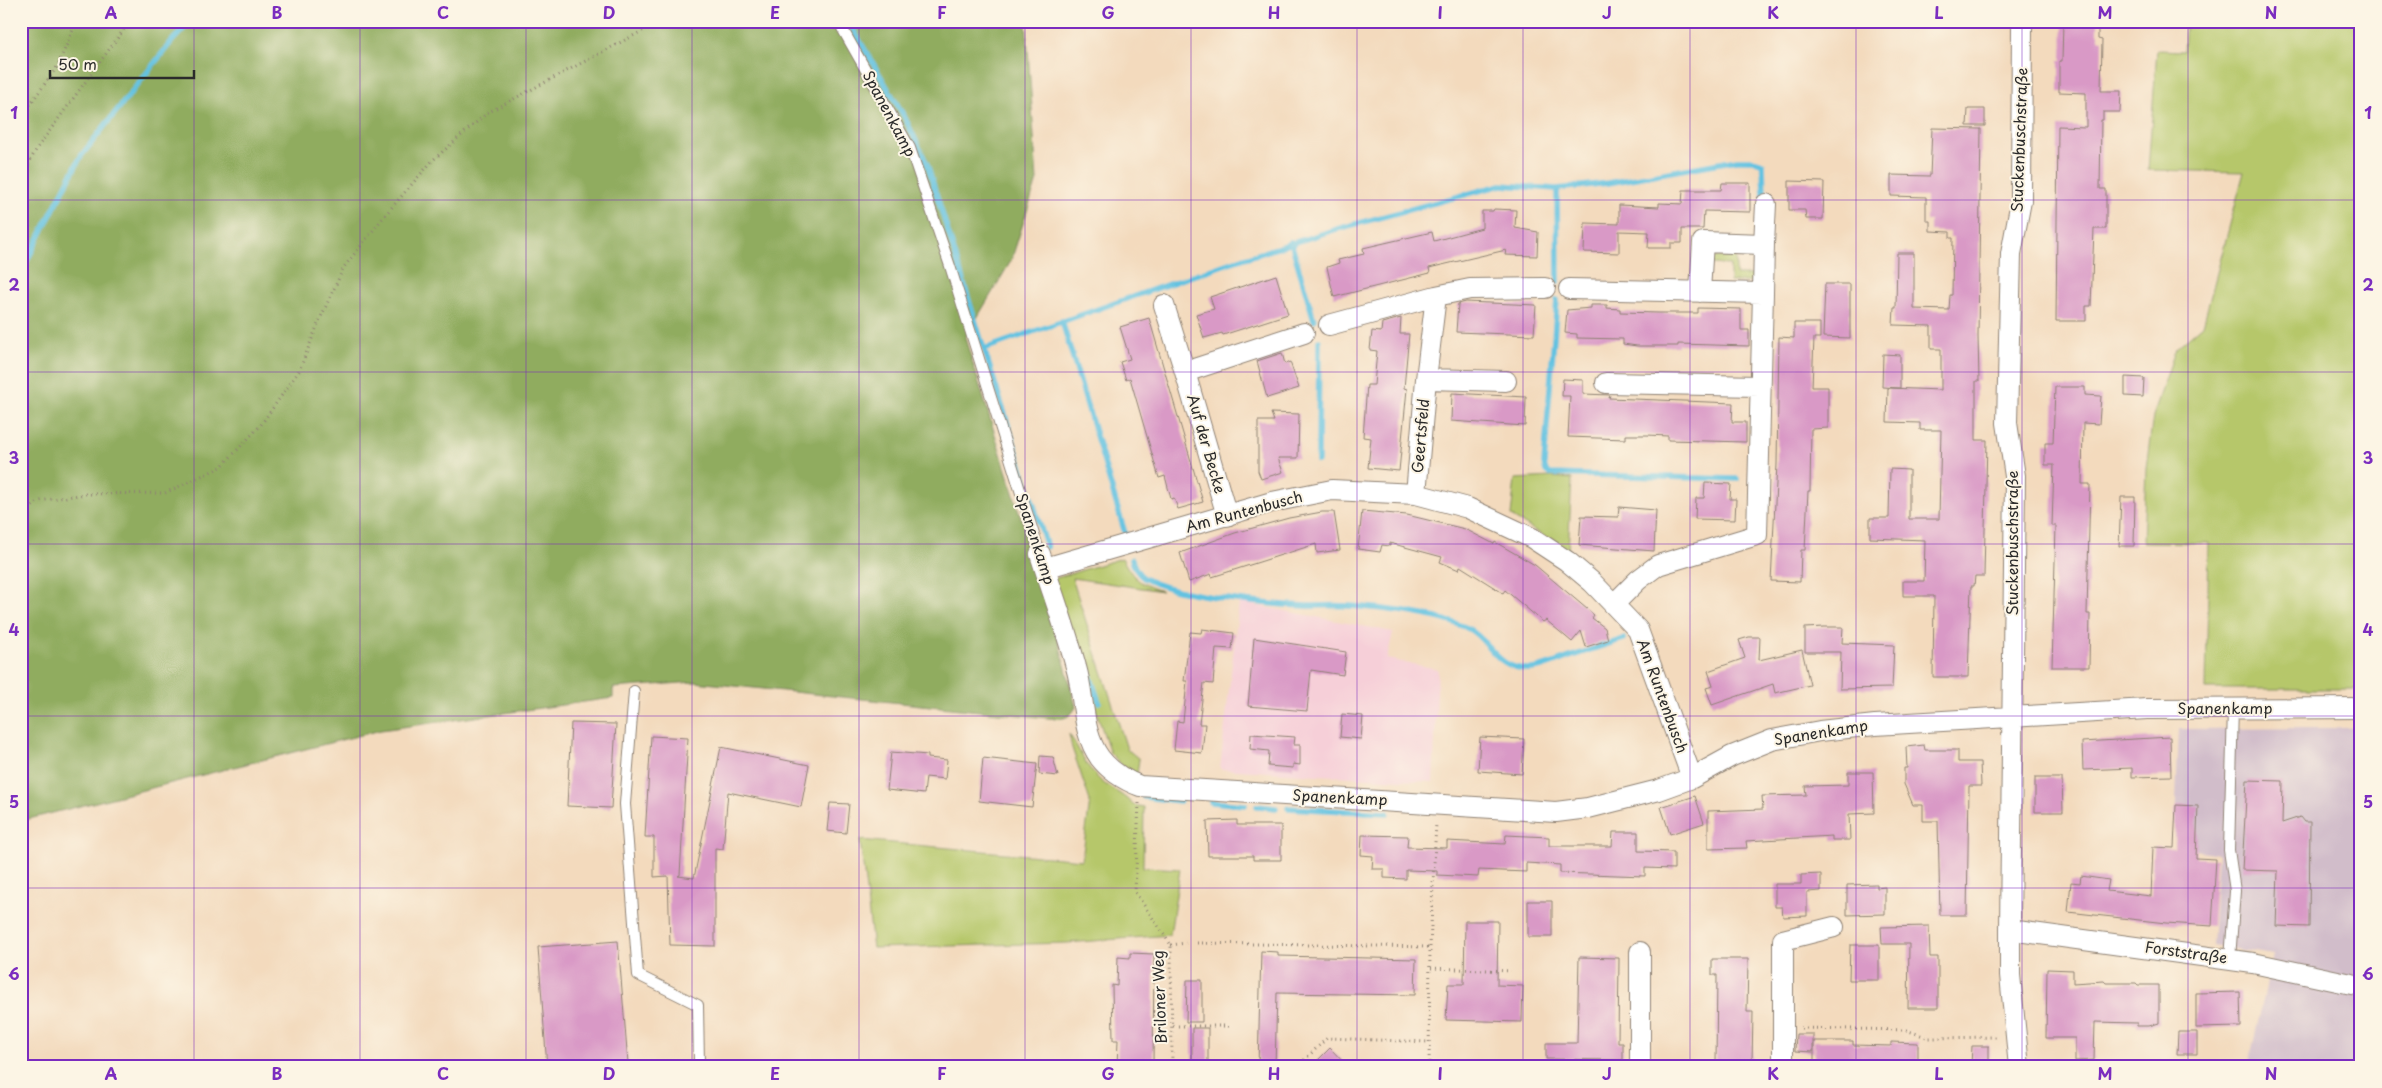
<svg xmlns="http://www.w3.org/2000/svg" width="2382" height="1088" font-family="'Playpen Sans',sans-serif">
<rect width="100%" height="100%" fill="#fcf5e5"/>
<filter id="ink" filterUnits="userSpaceOnUse"><feTurbulence type="fractalNoise" baseFrequency=".02" numOctaves="2"/><feDisplacementMap in="SourceGraphic" scale="10" xChannelSelector="R" yChannelSelector="G"/><feConvolveMatrix kernelMatrix="1 2 1 2 8 2 1 2 1" color-interpolation-filters="sRGB"/></filter>
<filter id="wash" filterUnits="userSpaceOnUse"><feTurbulence type="fractalNoise" baseFrequency=".0096" numOctaves="4" result="noise"/><feDisplacementMap in="SourceGraphic" scale="20" xChannelSelector="R" yChannelSelector="G"/><feGaussianBlur stdDeviation="1.12" result="paint"/><feColorMatrix in="noise" values="0 0 0 0 0 0 0 0 0 0 0 0 0 0 0 0 0 1.4 0 .05"/><feComposite in="paint" operator="in"/></filter>
<g filter="url(#wash)">
<rect width="100%" height="100%" fill="#f3dabd"/>
<path fill="#f6cfd8" d="M1239,602L1393,632L1387,659L1438,669L1433,782L1220,769Z"/>
<path fill="#d1bdca" d="M2322,728H2361V1067H2248L2273,955L2212,945L2218,854L2174,846L2179,729Z"/>
<path fill="#b6c76b" stroke="#70794b" d="M2186,21H2361V689H2206L2209,543L2143,542L2146,469L2153,416L2176,348L2203,325L2244,172L2148,170L2157,50L2184,51Z
M1710,257H1736V275H1756V282H1730V265L1709,264Z
M1552,477L1572,479L1568,551L1511,516L1515,479Z
M1122,558C1133,579 1140,584 1162,591L1072,578L1127,749L1139,759L1137,775L1125,768L1110,753L1053,579Z
M1069,734C1079,748 1085,765 1097,777C1108,789 1123,793 1133,805L1144,807L1143,867L1180,869L1170,935L1067,943L873,948L860,840L1082,860L1090,801L1072,748Z"/>
<path fill="#90ac5f" stroke="#5e6c45" d="M21,21H1026L1037,180L1011,261L965,338L1035,563L1043,581L1076,707C1069,720 1061,719 1048,718L695,682L613,688V698L381,730L21,821Z"/>
<g fill="none" stroke-linecap="round" stroke-linejoin="round">
<path stroke="#63c2e1" stroke-width="5.5" d="M848,21L904,116L927,164L984,349L1229,263L1337,229L1501,185L1557,189L1558,281
M1557,189L1608,183L1737,160H1753L1763,164L1764,197
M1291,242L1314,320
M21,272L81,156L172,41L191,21
M1557,300L1544,464L1546,471L1550,474L1737,479
M1062,321L1125,533
M984,349L1047,547
M1318,461L1319,341
M1132,559C1133,566 1138,574 1144,578C1174,596 1271,605 1308,606C1322,606 1336,605 1350,606C1387,609 1431,613 1465,627C1490,638 1494,670 1530,669C1539,669 1550,664 1559,661C1580,653 1602,646 1624,639
M1083,655L1099,702
M1144,797L1180,801
M1211,802L1245,805
M1257,806L1276,808
M1288,808L1387,813"/>
</g>
<g id="blocks">
<path fill="#d999c6" d="M2063,21H2098V39L2102,40L2101,91H2121L2120,112H2103V120H2101L2100,189H2106V229H2094L2091,306H2086V321H2056L2058,126L2086,127V93L2059,92V61H2062Z
M1968,109H1985V126H1967Z
M1932,128L1981,129L1978,336L1979,381H1976V440H1987L1984,576H1975L1974,586H1971L1968,677H1933L1934,596H1903V581H1924L1925,540L1870,538V518H1889L1890,469L1909,470V519H1939L1941,430H1920V423L1887,422L1888,388L1941,390V349H1931V326L1893,325L1894,308H1896L1897,253H1914V309L1949,310L1950,295H1952L1953,238H1950V232L1930,231V221H1926V197L1891,196V175L1930,176Z
M1789,181L1824,182L1823,219H1806L1805,210H1789Z
M1722,183H1750V212L1704,211L1703,229H1682V243H1671V248H1648L1649,232L1619,231V253L1584,252L1585,223L1619,224V205L1659,207V203L1682,204L1683,190H1721Z
M1494,209L1516,210L1515,228L1538,232L1537,256L1505,255L1506,250L1429,268L1430,273L1334,297L1327,267L1339,263L1338,260L1364,254L1363,248L1432,232L1434,241L1482,228V211H1493Z
M1276,275L1288,314L1223,335L1222,333L1204,338L1196,314L1214,309L1210,297Z
M1825,284H1850V338L1823,337Z
M1466,302L1536,305L1534,335L1456,332L1458,304Z
M1591,305H1607V308L1620,309V312L1659,313H1698V308L1741,309V330H1749V346L1678,344V346H1637L1623,344V339L1577,338V334L1565,333L1567,310L1591,308Z
M1149,318L1203,502L1178,509L1174,498L1171,499L1165,476L1159,478L1130,378L1126,380L1120,362L1130,359L1120,327Z
M1401,318L1400,334H1409L1404,388L1407,389L1399,471L1368,468L1371,438L1363,437L1367,385H1374L1377,351L1370,350L1372,331L1381,332L1382,323Z
M1794,323H1820V338H1814L1812,387H1828V428L1811,429L1810,491H1808L1805,550H1801L1800,582L1771,581L1777,464L1779,337L1794,338Z
M1282,353L1285,364L1290,362L1299,388L1267,398L1257,361Z
M1883,354L1900,355V388L1882,387Z
M2125,377L2144,378L2143,397L2125,396Z
M1563,379L1583,380V394L1610,395L1609,398L1733,403L1732,422H1746V442L1668,440V436L1647,435H1626V439L1568,437L1570,396H1562Z
M2055,387H2085V395L2101,396L2099,424L2083,423L2082,484H2090L2087,614H2090L2089,667H2052L2056,526H2052L2054,465H2045V443H2053Z
M1452,393L1526,397L1525,426L1451,421Z
M1271,413L1299,414L1298,458H1278L1283,472L1261,479L1258,471V421H1274Z
M1705,483L1731,484L1730,499H1736L1735,520L1695,519L1696,498H1704Z
M2121,497H2135L2134,546H2119Z
M1619,507L1656,510L1654,551L1579,545L1581,516L1618,517Z
M1362,511L1407,515L1465,529L1494,544L1495,542L1535,565L1594,615L1592,618L1605,628L1608,640L1586,647L1581,631L1572,642L1546,620L1543,622L1505,590L1503,593L1460,566L1459,570L1440,562L1442,557L1390,543V546L1382,545L1380,552L1358,549Z
M1322,512H1334L1340,550L1317,553L1316,544L1212,577L1211,574L1189,582L1180,553L1235,533L1289,518Z
M1824,627H1843L1842,643L1894,645L1892,688L1840,689L1841,652H1805V628Z
M1202,629L1234,633L1232,649L1216,648L1213,684L1204,683L1199,724H1205L1202,753L1174,750L1177,721L1183,722L1187,681H1184L1190,632L1201,633Z
M1749,637H1760L1759,660L1802,650L1810,685L1775,693L1773,684L1712,705L1706,688L1713,686L1708,671L1745,658L1739,640Z
M1254,638L1346,652L1343,675L1311,670L1307,711L1248,706Z
M1342,714L1363,716L1361,739L1340,737Z
M571,723L616,724L611,808L567,806Z
M1251,734L1295,737L1294,745H1300V765L1293,764V768L1268,766L1269,751L1250,749Z
M651,736L688,738L680,875L678,876L694,878L721,747L809,765L801,807L728,792L723,849L715,848V946L670,945L668,876L654,877V837H645Z
M1480,737L1524,739L1522,774L1478,771Z
M2170,737L2171,776L2132,777V768L2083,770L2082,742Z
M1924,745L1925,750H1958V762H1980L1981,786H1969L1967,915H1940L1938,821H1923V805H1913L1904,784V768H1907L1906,747Z
M891,752L928,755V758L947,760L945,779L926,777L924,794L887,790Z
M1040,756L1053,757L1058,776L1039,774Z
M983,758L1037,764L1032,807L979,801Z
M1848,772H1873L1874,813L1849,814L1850,840H1832V836L1746,841L1747,848L1708,849V811L1763,809L1762,796L1806,795L1805,786L1848,785Z
M2035,778H2062L2063,812H2035Z
M2247,780L2283,781L2282,823L2300,817L2304,822H2310L2309,927L2276,926L2278,871L2242,870Z
M1695,796L1704,823L1670,834L1661,807Z
M830,803L849,804L846,833L827,831Z
M2176,805L2198,806L2196,858L2216,859L2212,926L2166,923L2068,912L2071,882L2080,883L2081,876L2109,880L2107,891L2151,896L2153,847L2174,848Z
M1237,820V825H1281V860H1253V856H1208L1207,821Z
M1613,832H1638V851L1674,852V869L1645,868V876L1560,873V865L1526,863V872L1479,870L1478,877L1437,875V871L1406,870V879L1384,878V869H1372L1373,856L1361,855L1362,835L1408,836L1407,847L1447,848V841L1505,844L1506,835L1549,837V846H1612Z
M1821,874V891L1807,892V916L1783,917L1782,907H1775V884H1801V875Z
M1877,884V888L1885,887V914L1847,915V885Z
M1528,901H1552V937H1528Z
M1465,921H1498L1497,985L1523,986L1522,1022L1446,1020L1448,984H1464Z
M1929,926L1930,957H1938V1008H1908L1909,944H1882L1881,927Z
M618,941L628,1063L547,1067L538,947Z
M1850,945H1879V980H1849Z
M1261,951L1278,952V956L1416,959L1415,995L1277,993L1275,1067H1258Z
M1130,953L1154,954L1153,1067H1117L1118,1040H1113L1112,985L1117,986L1118,957L1130,958Z
M1579,957L1619,958L1618,1043H1623V1060L1546,1059V1043H1577Z
M1712,959H1748L1747,1012H1753L1752,1064H1716L1717,975H1712Z
M2047,969L2073,970V983L2104,981L2106,983H2136L2138,985H2159V1023L2149,1026H2137V1023L2095,1022L2094,1060L2075,1061V1038H2046Z
M1187,980H1202V1022H1186Z
M2240,992L2241,1027L2196,1028V993Z
M1192,1028H1208V1067H1192Z
M2178,1032H2197V1054H2177Z
M1796,1034H1813V1052L1795,1051Z
M1814,1041H1853V1045L1891,1046V1042L1918,1043V1067H1814Z
M1972,1046H1989V1066H1971Z
M1330,1048L1348,1067H1311Z"/>
</g>
</g>
<g filter="url(#ink)">
<use href="#blocks" fill-opacity="0" stroke="#8f8274" stroke-width="1"/>
<g fill="none" stroke-linecap="round" stroke-linejoin="round">
<defs>
<path id="service" d="M838,21L910,148L950,266L1040,554
M634,691L625,804L638,975L698,1005L699,1064
M2230,959L2235,891L2229,850L2233,709"/>
<path id="minor" d="M1764,244L1766,204
M1569,289L1763,293L1757,535L1658,565L1638,580L1614,604
M1700,292L1703,242L1764,244L1763,293
M1436,296L1470,289L1545,288
M1164,305L1185,372
M1329,325L1436,296L1426,379L1416,494
M1426,379L1506,381
M1606,383L1759,386
M1227,516L1185,372L1304,333
M1040,554C1052,592 1066,629 1076,667C1085,697 1081,732 1100,758C1111,772 1124,780 1140,786L1556,812L1588,808L1659,790L1692,778L1732,756L1772,740L1820,731L1875,725L2147,709L2361,708
M1045,568L1272,502L1332,490L1416,494L1468,508L1532,538L1567,561L1592,582L1638,630L1692,778
M2010,930L2253,963L2361,986
M1640,952V1067
M1783,1067V940L1834,927
M2019,1067L2010,975V930L2015,476L2007,423L2011,254L2021,201L2022,21"/>
</defs>
<use href="#service" stroke="#8f8274" stroke-width="12"/>
<use href="#minor" stroke="#8f8274" stroke-width="22"/>
<path stroke="#8f8274" stroke-width="3" stroke-dasharray="1 4" stroke-linecap="butt" d="M21,117L57,67L77,21
M21,178L37,148L130,21
M21,516L39,501L86,494L165,493L221,467L260,426L299,371L320,319L344,267L386,214L433,160L487,113L646,29L656,21
M1139,803L1135,892L1171,945L1172,1067
M1197,943L1430,947
M1171,945L1186,943
M1431,968L1511,971
M1173,1026H1230
M1801,1028L1906,1030L1929,1038L1998,1037
M1297,1067L1327,1038L1429,1042
M1429,1067L1430,947L1436,823"/>
<use href="#service" stroke="#fff" stroke-width="10"/>
<use href="#minor" stroke="#fff" stroke-width="20"/>
</g>
</g>
<path fill="none" stroke="#7b2cbf" stroke-width="1" stroke-opacity="0.55" d="M194,21V1067M360,21V1067M526,21V1067M692,21V1067M859,21V1067M1025,21V1067M1191,21V1067M1357,21V1067M1523,21V1067M1690,21V1067M1856,21V1067M2022,21V1067M2188,21V1067M21,200H2361M21,372H2361M21,544H2361M21,716H2361M21,888H2361"/>
<g text-anchor="middle" stroke-width="4" stroke-linejoin="round" paint-order="stroke">
<g font-size="15" fill="#2b2b2b" stroke="#fcf5e5">
<text transform="translate(889 114) rotate(62)" y="5">Spanenkamp</text>
<text transform="translate(2020 140) rotate(-88)" y="5">Stuckenbuschstraße</text>
<text transform="translate(1421 436) rotate(-85)" y="5">Geertsfeld</text>
<text transform="translate(1206 444) rotate(74)" y="5">Auf der Becke</text>
<text transform="translate(1244 512) rotate(-15)" y="5">Am Runtenbusch</text>
<text transform="translate(1035 539) rotate(72)" y="5">Spanenkamp</text>
<text transform="translate(2013 543) rotate(-90)" y="5">Stuckenbuschstraße</text>
<text transform="translate(1662 696) rotate(70)" y="5">Am Runtenbusch</text>
<text x="2225" y="714">Spanenkamp</text>
<text transform="translate(1821 733) rotate(-9)" y="5">Spanenkamp</text>
<text transform="translate(1340 798) rotate(3)" y="5">Spanenkamp</text>
<text transform="translate(2186 953) rotate(8)" y="5">Forststraße</text>
<text transform="translate(1160 997) rotate(-92)" y="5">Briloner Weg</text>
</g>
</g>
<rect width="2382" height="1088" fill="none" stroke="#fcf5e5" stroke-width="55"/>
<path d="M50 70v8h144v-8" fill="none" stroke="#2b2b2b" stroke-width="2.5"/>
<text x="58" y="70" font-size="15" fill="#2b2b2b" stroke="#fcf5e5" stroke-width="4" paint-order="stroke">50 m</text>
<rect x="28" y="28" width="2326" height="1032" fill="none" stroke="#7b2cbf" stroke-width="2"/>
<g font-size="16" text-anchor="middle" font-weight="bold" fill="#7b2cbf">
<text x="111" y="19">A</text>
<text x="277" y="19">B</text>
<text x="443" y="19">C</text>
<text x="609" y="19">D</text>
<text x="775" y="19">E</text>
<text x="942" y="19">F</text>
<text x="1108" y="19">G</text>
<text x="1274" y="19">H</text>
<text x="1440" y="19">I</text>
<text x="1607" y="19">J</text>
<text x="1773" y="19">K</text>
<text x="1939" y="19">L</text>
<text x="2105" y="19">M</text>
<text x="2271" y="19">N</text>
<text x="14" y="119">1</text>
<text x="2368" y="119">1</text>
<text x="14" y="291">2</text>
<text x="2368" y="291">2</text>
<text x="14" y="464">3</text>
<text x="2368" y="464">3</text>
<text x="14" y="636">4</text>
<text x="2368" y="636">4</text>
<text x="14" y="808">5</text>
<text x="2368" y="808">5</text>
<text x="14" y="980">6</text>
<text x="2368" y="980">6</text>
<text x="111" y="1080">A</text>
<text x="277" y="1080">B</text>
<text x="443" y="1080">C</text>
<text x="609" y="1080">D</text>
<text x="775" y="1080">E</text>
<text x="942" y="1080">F</text>
<text x="1108" y="1080">G</text>
<text x="1274" y="1080">H</text>
<text x="1440" y="1080">I</text>
<text x="1607" y="1080">J</text>
<text x="1773" y="1080">K</text>
<text x="1939" y="1080">L</text>
<text x="2105" y="1080">M</text>
<text x="2271" y="1080">N</text>
</g>
</svg>
